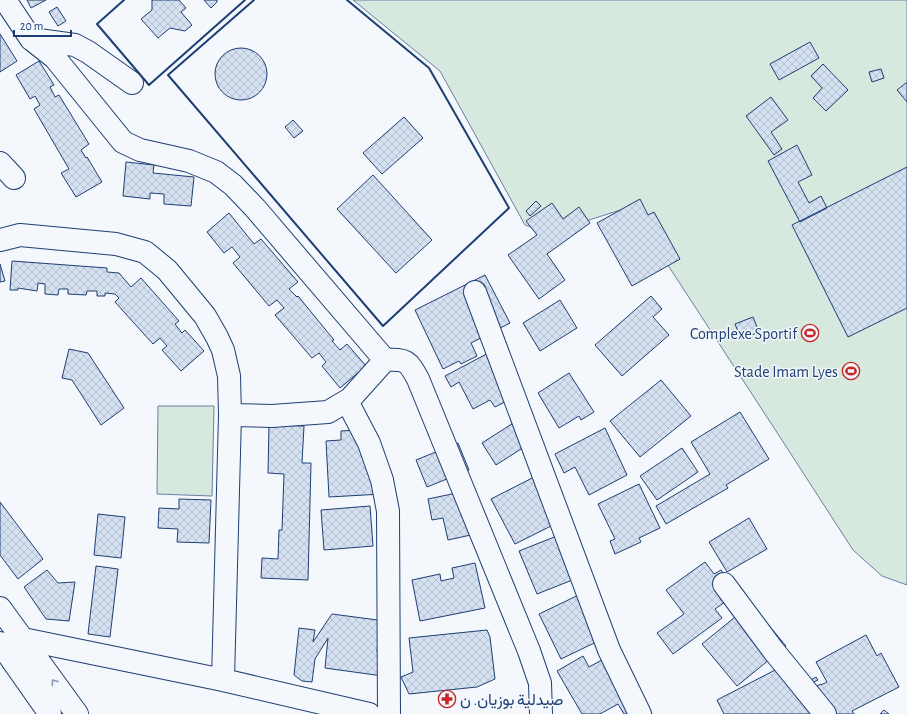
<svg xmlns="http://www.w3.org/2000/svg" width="907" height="714" font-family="'Alegreya Sans',Vazirmatn,sans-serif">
<defs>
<pattern id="building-cross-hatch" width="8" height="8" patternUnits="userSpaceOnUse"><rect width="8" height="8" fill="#d5e0f0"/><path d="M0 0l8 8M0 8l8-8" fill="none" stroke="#b6c1d1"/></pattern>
</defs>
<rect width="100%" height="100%" fill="#f4f7fb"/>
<path fill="#d7e8df" stroke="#687fa3" d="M353,0H907V585L882,576L853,550L778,434L630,207L548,233L525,225L440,71Z
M158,406H214L212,496L157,494Z"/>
<path fill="url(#building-cross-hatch)" stroke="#1d3f73" d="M27,0H46L31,8Z
M152,0H179L186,8L181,12L192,25L185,31L170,28L158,38L141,19L152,10Z
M204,0H217V2L211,8Z
M57,7L66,21L58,26L49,12Z
M0,34L17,61L0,72Z
M810,42L819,58L779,80L770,64Z
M215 74a26 26 0 1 1 52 0a26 26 0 1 1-52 0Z
M39,61L54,85L50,87L55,97L59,95L89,144L81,150L86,158L87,157L102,182L76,197L61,173L69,169L34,109L40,105L35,96L30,99L16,75Z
M823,64L848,90L826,111L813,98L822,88L811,76Z
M881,69L884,78L872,82L869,72Z
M906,83H907V102L897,90Z
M771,97L788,120L771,132L782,149L774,155L746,116Z
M404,117L423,138L382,174L363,153Z
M293,120L303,131L294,138L285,127Z
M797,145L812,175L798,182L809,203L821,196L827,208L800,222L768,161Z
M126,162L154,165L153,173L194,177L191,206L164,204V194L150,193V199L123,196Z
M907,167V308L848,337L792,225Z
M373,175L432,240L396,273L337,209Z
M640,199L648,215L654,212L680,259L632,286L597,223Z
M536,201L541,206L530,216L526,211Z
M552,203L563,219L579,207L590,223L547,254L565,280L539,299L508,255L537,235L526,221Z
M229,213L254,244L261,239L298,282L289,289L297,297L298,296L334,340L332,341L340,350L347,344L366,366L340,388L322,366L326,362L319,353L312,358L275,315L284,308L277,300L269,306L233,263L240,257L232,247L224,253L207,232Z
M12,261L107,268V272L119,273L131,287L141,278L179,321L175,324L182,333L185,330L204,351L181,371L162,350L167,346L160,338L153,344L115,302L119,298L115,294L105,293V296H97V291H87L86,295L68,294V289H59L58,295L45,294V284L38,283L37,291L18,288V290H10Z
M0,264L5,281L0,282Z
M485,275L510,323L471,343L477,356L461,364L459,361L443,369L415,310Z
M651,296L662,309L653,317L669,335L622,376L595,345Z
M560,300L577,328L540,351L523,323Z
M753,317L759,332L741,339L735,324Z
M69,349L88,353L124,408L101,425L72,380L62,378Z
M494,350L509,400L495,407L490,400L473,409L459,382L451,387L445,376Z
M569,373L594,412L581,420L579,416L559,428L538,393Z
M661,380L691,416L640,457L610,421Z
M740,412L769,459L726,485L728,488L666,524L656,506L710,474L691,442Z
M518,420L532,442L496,465L482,443Z
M269,425L304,426L302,463H311L308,580L261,578L262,558L278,559L279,530H282L284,474L268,473Z
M605,428L627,475L589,495L575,467L564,473L555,454Z
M373,429L382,494L329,497L326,441L341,440V431Z
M458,443L469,470L427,487L416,460Z
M682,448L698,472L657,500L640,476Z
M544,472L567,518L515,544L491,499Z
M639,484L660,528L639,538L641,542L615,554L610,541L615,539L598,504Z
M471,490L480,533L448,540L443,518L432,520L428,499Z
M179,499L211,500L209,543L177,542L178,529L158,528L159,508L179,509Z
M0,502L43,559L18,579L0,555Z
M370,506L373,546L324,550L321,510Z
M98,514L125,517L121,558L94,555Z
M749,518L767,549L727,572L709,542Z
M572,530L590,573L537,594L519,551Z
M705,562L714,574L721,570L737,593L715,609L722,618L673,654L657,633L684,614L666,590Z
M475,563L485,608L420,621L412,580L440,574L441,581L454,578L452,568Z
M96,566L118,569L110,637L88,634Z
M47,570L58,583L75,582L69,621L46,619L24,587Z
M591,589L613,634L561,659L539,614Z
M751,604L786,646L737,686L702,644Z
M332,614L385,621L378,640L377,652L392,662L390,677L325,668L328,638L315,659L312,682L302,681L294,675L299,628L315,630L313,642Z
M487,630L490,637L495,679L477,687L409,694L401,677L413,672L409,638Z
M866,635L877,656L881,653L899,687L852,711L854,714H724L717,700L781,667L804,684L816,677L818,680L802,688L805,692L821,684V685L827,682L816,662Z
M611,655L629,673L652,714H624L618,704L600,714H582L557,671L583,656L589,667Z
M884,710L889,714H880Z"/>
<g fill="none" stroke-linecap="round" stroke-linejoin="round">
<defs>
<path id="minor" d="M5,0L31,39L55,58L123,142L140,150L189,161L216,172L233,185L255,208L385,360
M31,39L75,45L88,52L132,83
M0,163L14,178
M0,240L20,235L116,244L145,252L167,270L205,316L217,337L223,350L229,376L230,415L223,680
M475,292L609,650L640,714
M347,401L369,443L382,480L388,511L389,714
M230,415L272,416L328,412L350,399L385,360C407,359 408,361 418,379L529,651L540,683L541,714
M724,584L773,650L825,714
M12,646L23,639L223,680L369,714"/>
<path id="major" d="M0,608L77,714
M0,643L50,714"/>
</defs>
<use href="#minor" stroke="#1d3f73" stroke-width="24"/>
<use href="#major" stroke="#1d3f73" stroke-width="24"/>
<use href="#minor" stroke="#f4f7fb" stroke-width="22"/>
<use href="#major" stroke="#f4f7fb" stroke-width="22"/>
<path stroke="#1d3f73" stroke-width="2" d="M124,0L97,24L149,85L245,0
M254,0L168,75L383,326L509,208L429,68L347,0"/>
</g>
<defs><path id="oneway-chevron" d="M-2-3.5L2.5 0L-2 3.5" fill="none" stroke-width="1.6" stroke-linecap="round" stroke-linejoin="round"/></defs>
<use stroke="#889bb7" href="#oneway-chevron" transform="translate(54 682) rotate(-126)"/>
<defs>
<symbol id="stadium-ring" viewBox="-11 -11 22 22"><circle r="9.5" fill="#f4f7fb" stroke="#c62828" stroke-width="1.5"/><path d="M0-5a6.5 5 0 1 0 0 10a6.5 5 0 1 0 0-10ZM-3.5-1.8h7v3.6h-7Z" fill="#c62828"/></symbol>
<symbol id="pharmacy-ring" viewBox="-11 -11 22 22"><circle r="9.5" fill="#f4f7fb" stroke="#c62828" stroke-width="1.5"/><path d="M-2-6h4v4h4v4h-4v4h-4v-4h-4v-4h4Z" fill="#c62828"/></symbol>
</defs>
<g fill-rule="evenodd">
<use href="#stadium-ring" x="800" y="323" width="20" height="20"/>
<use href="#stadium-ring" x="841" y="361" width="20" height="20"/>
<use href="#pharmacy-ring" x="437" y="689" width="20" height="20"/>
</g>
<g text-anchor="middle" stroke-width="3" stroke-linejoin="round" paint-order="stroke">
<g font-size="16" fill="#1d3f73" stroke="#f4f7fb" text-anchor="end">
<text x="797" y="339">Complexe Sportif</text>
<text x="838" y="377">Stade Imam Lyes</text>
<text x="460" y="705" text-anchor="start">صيدلية بوزيان. ن</text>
</g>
</g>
<path d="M14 30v6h57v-6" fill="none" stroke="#1d3f73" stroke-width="2"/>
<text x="20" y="30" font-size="12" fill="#1d3f73" stroke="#f4f7fb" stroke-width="3" paint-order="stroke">20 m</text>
</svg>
